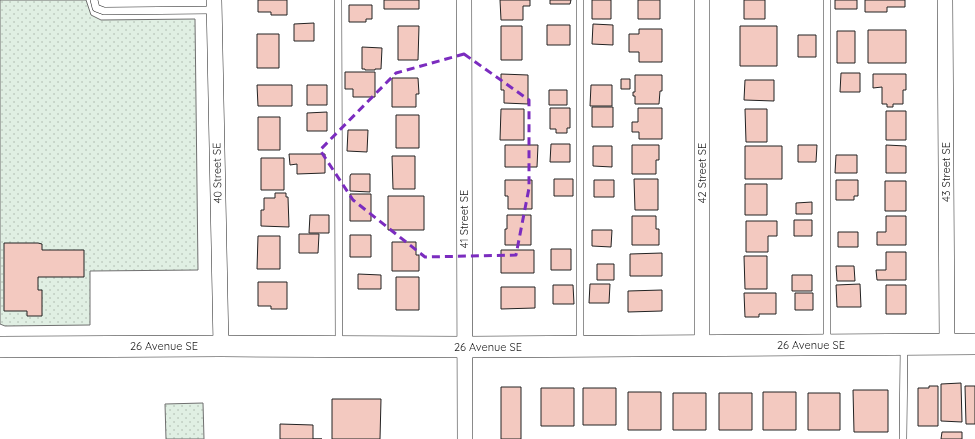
<svg xmlns="http://www.w3.org/2000/svg" width="975" height="439" font-family="Quicksand,sans-serif">
<defs>
<pattern id="grass-dots" width="8" height="8" patternUnits="userSpaceOnUse"><rect width="8" height="8" fill="#e0efe3"/><path d="M2 2h.1M6 6h.1" fill="none" stroke="#c0cdc2" stroke-width="1.8" stroke-linecap="round"/></pattern>
</defs>
<rect width="100%" height="100%" fill="#fff"/>
<path fill="url(#grass-dots)" stroke="#6f6f6f" d="M0,0H86L91,15L101,20L195,19L198,270L90,271V325L5,326L0,324Z
M203,403L204,439H166L165,404Z"/>
<path fill="#f3c9c0" stroke="#222" d="M258,0H287V15H271V12H258Z
M384,0H419V9H384Z
M500,0H530V6H523V20H501Z
M550,0H571L570,4H550Z
M592,0H611V19H592Z
M638,0H660V19H638Z
M744,0H765V19H744Z
M835,0H857V9H835Z
M865,0H905V7H887V12H865Z
M349,5H372V19H366V22H349Z
M314,23V41H294V24Z
M593,24L613,25V45L592,44Z
M547,25H570V45H547Z
M398,26H419L418,60H398Z
M501,26H522V60H501Z
M740,26H777V66H740Z
M639,29H662V62H639V52H629V34H639Z
M868,30H906V63H868Z
M837,31H855V63H837Z
M257,34H279V68H257Z
M798,35H816V57H798Z
M362,47L382,48L381,69H375V70H365V69H362Z
M345,72H375V97H353V89H345Z
M841,73H860V92H840Z
M501,74L528,75V104L504,103V90H501Z
M873,74H906V90H903V104H893V107H887V104H882V87L873,88Z
M635,75H662V91H660L659,104H635V96H633V92H635Z
M392,78H418L419,94H416V107H392Z
M621,79H630V89H621Z
M745,80H774V101L744,100Z
M257,85H292V106H258Z
M307,85H327V105H307Z
M591,85H612V106H590Z
M549,90H567V105H549Z
M592,107H613V127H592Z
M550,108H570V128H567V133H556V129H550Z
M638,108H662V139H639V132H632V122H638Z
M501,109H524V140H500Z
M745,109H767V142H746Z
M886,111H906V140H886Z
M327,112V131H307V113Z
M396,115H419V148H396Z
M258,117H280V150H258Z
M348,130H368L367,152L347,151Z
M551,144H570V162H550Z
M505,145H538L537,167H505Z
M632,145H659V160H656V174H632Z
M798,145H817L816,162H798Z
M886,145L906,146V173H886Z
M593,146H612V167L593,166Z
M745,146H782V179H745Z
M289,154H325V173L297,174V164L290,165Z
M836,155H857V173H835Z
M392,156H415V189H393Z
M261,158H284V190H261Z
M351,174H370V192L350,191V176Z
M554,179H573V196H554Z
M634,179H658V210H635Z
M505,180H532V209H508V196H505Z
M594,180H614V197H594Z
M836,180H858V196H854V200H836Z
M885,181H906V211H885Z
M745,184H767V215H745Z
M275,193H286V197H288L289,227L261,226V210H264V198H275Z
M350,194H371V221H350Z
M388,196H424V230H388Z
M812,202V214H796V203Z
M310,215H329V233H309Z
M507,215H531V245H505V229H507Z
M632,216H656V229H659V245H632Z
M886,216H906V245H877V232H886Z
M794,220H812V236H794Z
M746,221H777V236H768V252H746Z
M592,230H612L611,247L592,246Z
M838,232H858V247H838Z
M299,234H319L318,253H299Z
M350,235H371V257H350Z
M258,236H280V269H257Z
M392,242H416V255H419V271H392Z
M4,243H38L42,244V250H84V277H38V290H42V316H27V311H4Z
M551,249H571V270H551Z
M501,250H534V273H501Z
M886,252H906V280H877L876,270H886Z
M662,253V276H630V254Z
M744,256H767V289H745Z
M597,264H614V280H597Z
M836,266H854L855,281H837Z
M358,274L381,275V289H358Z
M792,275H812V291H792Z
M396,277H419V310H396Z
M258,282H287V309H271V306H258Z
M590,284H610L609,303H589Z
M860,284L861,307H837L836,285Z
M553,285H573L574,304H553Z
M886,285H906V314H886Z
M501,287H535V308L501,309Z
M662,290V311L628,312V291Z
M744,293H776V314H759V317H745Z
M795,293H813V310H795Z
M961,383L962,422L941,421V384Z
M929,386H938V426H918V388H929Z
M965,386H975V424H966Z
M501,387H521V439H501Z
M541,388H574V426H541Z
M583,388H616V425H583Z
M853,390H888V432H854Z
M628,392H661V430H628Z
M763,392H796V430H763Z
M673,393H706V430H673Z
M719,393H752V430H719Z
M808,393H840V430H808Z
M332,399H381L380,439H332Z
M280,424L313,425V439H322H280Z
M942,432H962V439H941Z"/>
<g fill="none" stroke-linecap="round" stroke-linejoin="round">
<defs>
<path id="lane" d="M94,0L96,8L104,11L214,10
M338,0L339,344
M580,0V344
M827,0V344
M903,439L904,347"/>
<path id="street" d="M214,0L221,346
M464,0L465,439
M945,0L947,344
M702,346V0"/>
<path id="secondary" d="M0,347L221,346L465,347L975,344"/>
</defs>
<use href="#lane" stroke="#222" stroke-width="8"/>
<use href="#street" stroke="#222" stroke-width="16"/>
<use href="#secondary" stroke="#222" stroke-width="22"/>
<use href="#lane" stroke="#fff" stroke-width="7"/>
<use href="#street" stroke="#fff" stroke-width="15"/>
<use href="#secondary" stroke="#fff" stroke-width="21"/>
</g>
<path fill="none" stroke="#7b2cbf" stroke-width="3" stroke-dasharray="8 5" stroke-linejoin="round" d="M464,54L529,100V188L516,255L425,257L353,200L320,150L396,73Z"/>
<g text-anchor="middle" stroke-width="3" stroke-linejoin="round" paint-order="stroke">
<g font-size="11" fill="#222" stroke="#fff">
<text transform="translate(946 172) rotate(-90)" y="4">43 Street SE</text>
<text transform="translate(217 173) rotate(-91)" y="4">40 Street SE</text>
<text transform="translate(702 173) rotate(-90)" y="4">42 Street SE</text>
<text transform="translate(464 219) rotate(-90)" y="4">41 Street SE</text>
<text x="811" y="349">26 Avenue SE</text>
<text x="164" y="350">26 Avenue SE</text>
<text x="488" y="351">26 Avenue SE</text>
</g>
</g>
</svg>
